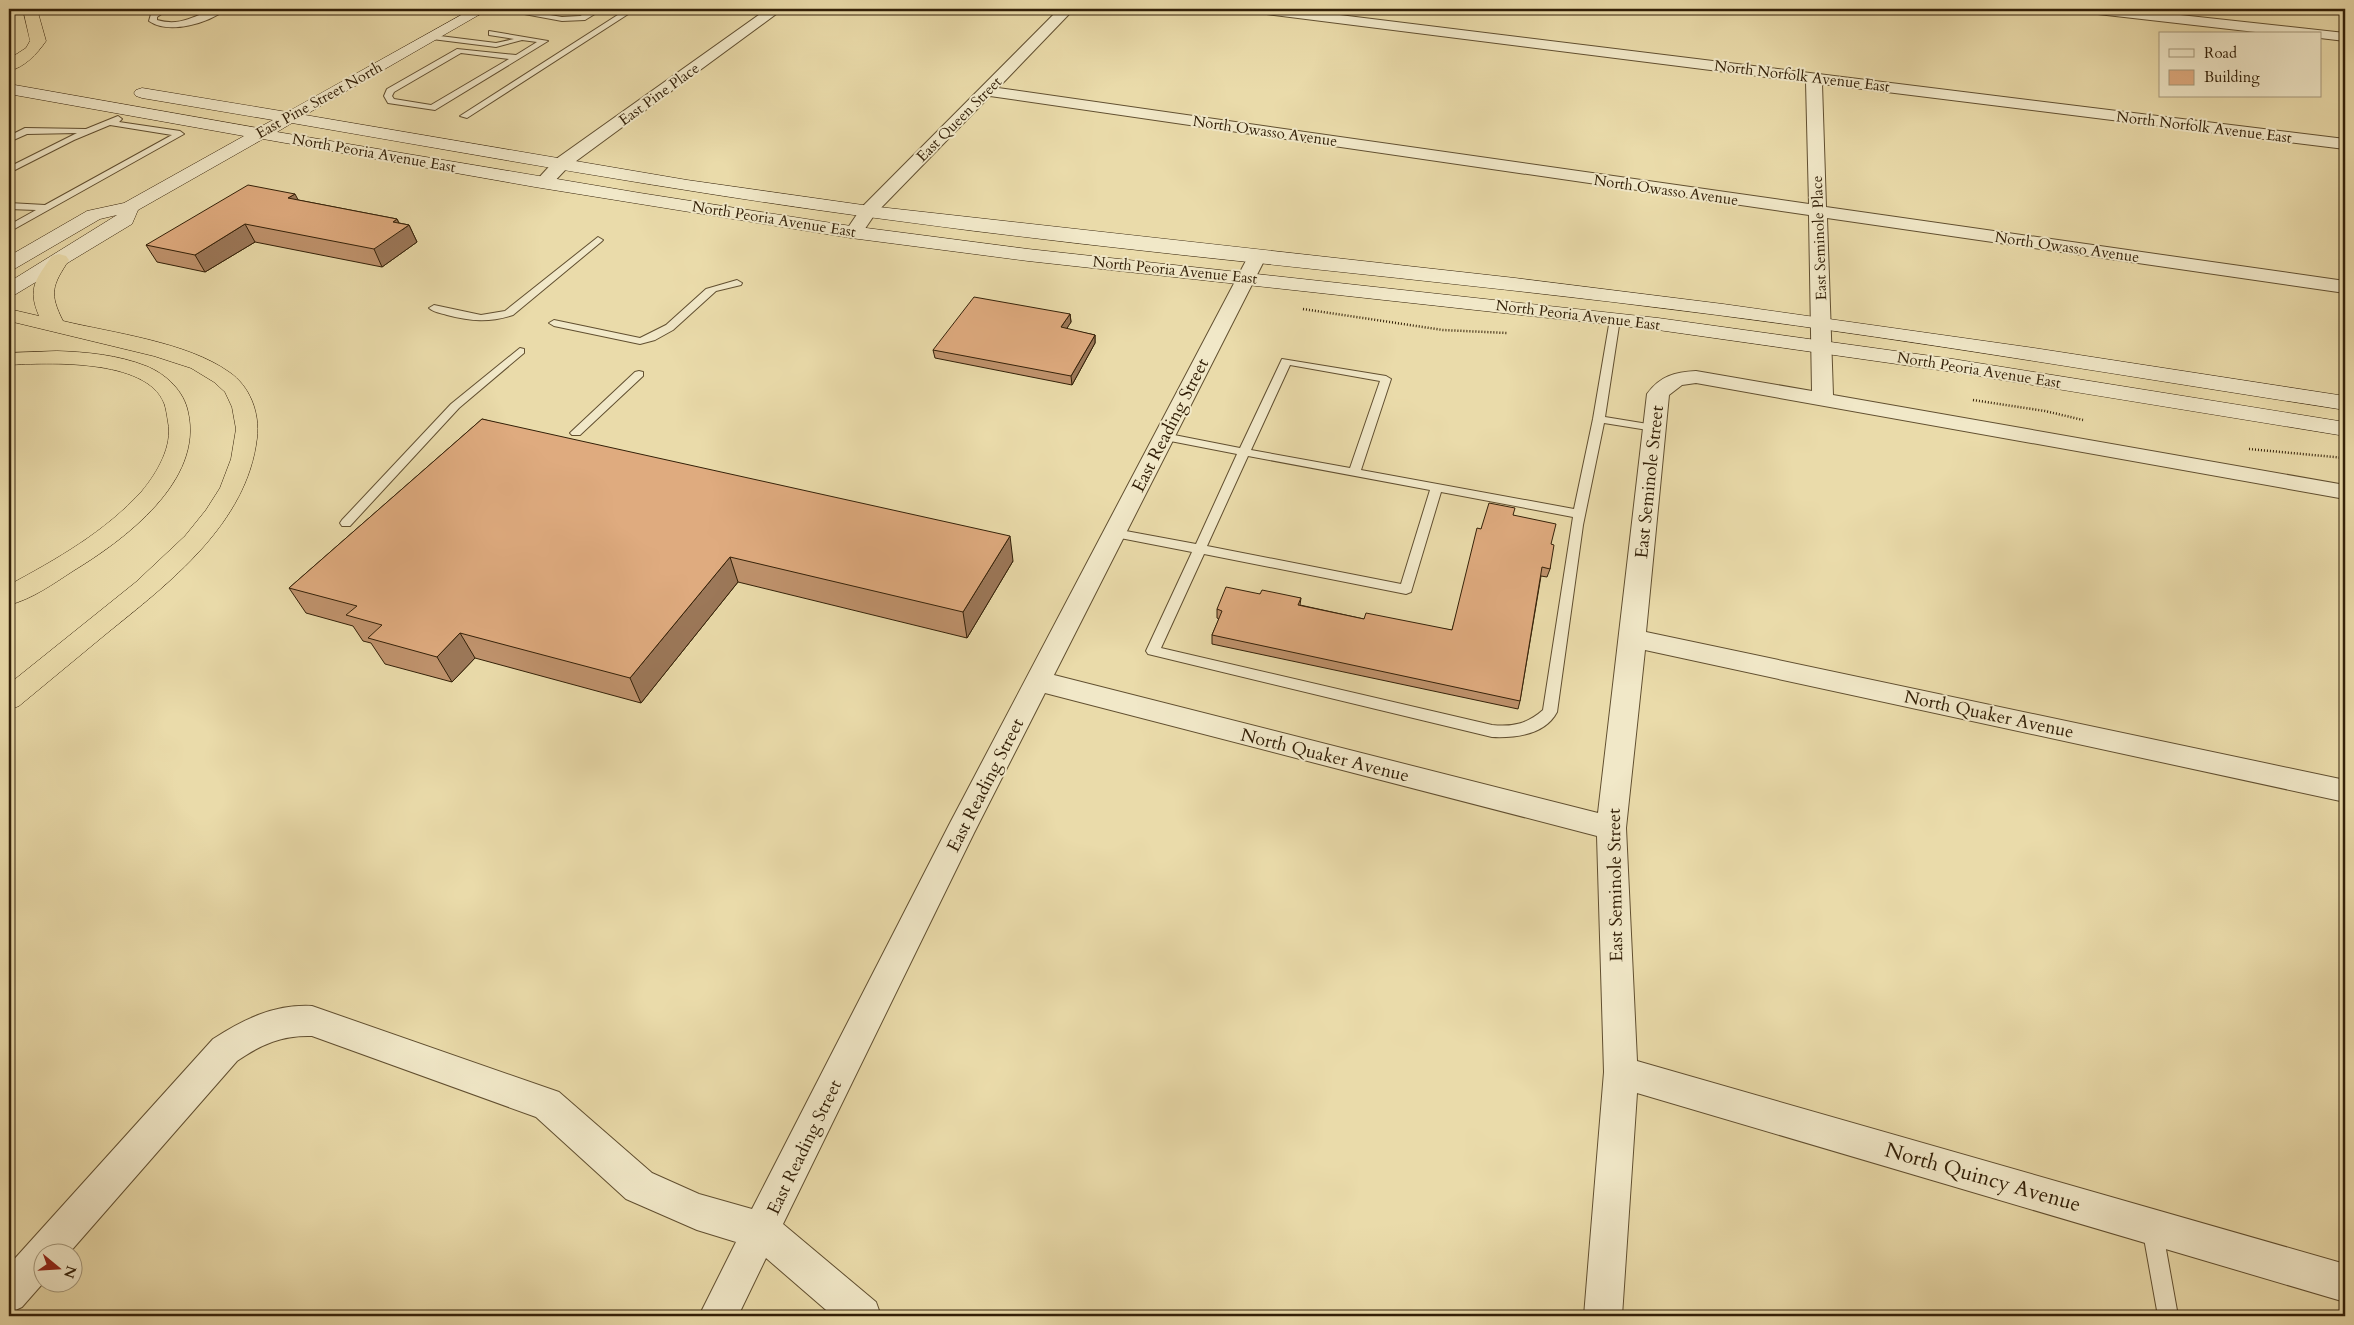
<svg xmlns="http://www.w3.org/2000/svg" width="2354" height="1325" font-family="Cardo,serif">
<rect width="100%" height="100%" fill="#eadbaa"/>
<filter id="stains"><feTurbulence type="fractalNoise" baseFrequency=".004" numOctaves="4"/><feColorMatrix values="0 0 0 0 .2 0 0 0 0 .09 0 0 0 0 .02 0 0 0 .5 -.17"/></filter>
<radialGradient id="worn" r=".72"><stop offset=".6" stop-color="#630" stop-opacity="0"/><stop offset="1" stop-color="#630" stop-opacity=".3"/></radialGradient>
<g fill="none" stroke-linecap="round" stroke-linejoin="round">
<defs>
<path id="lane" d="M160,9H169L157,17V20C188,29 202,7 226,9C209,23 169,35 149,21L151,14Z
M498,9H514L562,17L580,16L594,9H603L585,20L562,21Z
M627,9H636L467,118L460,116Z
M489,31L548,41L435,110L388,103L384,96L387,89L457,49L516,55L537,42L522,40L496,47L432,39L428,37L432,35L496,43L514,39L489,35ZM461,53L509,59L431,105L394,99L392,96L394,92Z
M118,116L122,119L119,122L180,131L184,134L9,232V225L36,210L9,209V203L45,205L172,135L110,125L74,140L9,173V167L77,133L27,134L9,142V136L25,128L86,129Z
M598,237L603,240L601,242L513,315C489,323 470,321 447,315C441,313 433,312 429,308L434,305L481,315L505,311Z
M737,280L742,283L741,285L716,291L673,330L655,340L640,344L554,326L549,323L554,320L640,338L666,325L706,289Z
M1615,316L1620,319L1605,417L1654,425L1660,428L1654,431L1604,423L1583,525L1557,712C1545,735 1515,738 1492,737L1148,654L1146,651L1192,552L1115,537L1109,533L1115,529L1196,544L1237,454L1160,439L1158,437L1160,435L1164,433L1240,448L1282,359L1386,376L1391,379L1361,470L1574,509L1593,419L1610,319ZM1290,365L1380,381L1350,468L1251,450ZM1248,456L1430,490L1401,584L1207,546ZM1441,492L1573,517L1543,710C1527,724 1513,727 1492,725L1161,648L1204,554L1406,594L1411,592Z
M520,348L524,349V353L459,408L350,526H342L340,523L342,520L451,404Z
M639,371L643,372V376L580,435H572L570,433L572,431L635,372Z
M2152,1217L2159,1220L2162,1227L2178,1316H2158L2142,1227L2145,1220Z"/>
<path id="street" d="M454,9H483L485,11L478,15L456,12Z
M767,9H783L568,167L550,186H538L535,182L556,159Z
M1059,9H1074L998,88L1809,204L1806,82L1259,13L1252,9H1291L2345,139V149L1822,84L1826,207L2345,281V293L1827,218L1833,395L2345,485V499L1696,383L1682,385L1669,395L1646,632L2345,780V802L1645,650L1626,828L1637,1061L2345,1264V1302L1637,1093L1622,1316H1584L1604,1072L1597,836L1045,693L974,833L783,1224L876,1302L881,1316H833L766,1258L738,1316H699L736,1242L697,1230L626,1199L536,1117L312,1036C282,1035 262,1044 237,1061L70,1252H42L44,1282L22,1307L9,1313V1265L213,1039C244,1019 275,1004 312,1006L559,1092L652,1173L699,1194L752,1209L950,823L1250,253H1264L1266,257L1054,675L1598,813L1647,394C1660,376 1675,372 1696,371L1812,391L1809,215L990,96L875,214L860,236H848L845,232L862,207Z
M2082,9H2125L2345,33V41L2320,38V34H2273L2089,13Z"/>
<path id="secondary" d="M472,9H489L305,115L687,180L870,206L1515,278L1723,304L2034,348L2345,396V410C2136,378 1927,342 1717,315C1434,278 1150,256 868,217C675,191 483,156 292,123L277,132L640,193L851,226L1028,249L1658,318L1953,359L2345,422V436L1953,372L1658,330L1028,261L851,238L535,187L263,139L138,210L132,224L16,294L9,296V282L117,215L100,219L16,268L9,270V256L87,211L124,203L244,136L9,94V84L258,128L273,120L142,98L136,96L134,93L136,90L142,88L287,112Z"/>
<path id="highway" d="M23,9H37L46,41C37,54 25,67 9,71V59L26,48L30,41Z
M59,254L66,256L69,260C52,286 49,293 63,321C113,333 187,342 229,372C250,386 260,413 257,438C247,524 169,583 106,634C77,658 48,682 19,706L9,710V684L136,582L185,536L206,510L220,488L231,459L236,429L232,407L225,392L214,382L191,368L154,356L9,321V309L39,316C27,288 36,279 52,256Z
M57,351C87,352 118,355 146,366C166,374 184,391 188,412C204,481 124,540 73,571C53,584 32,599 9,605V585C57,559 105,532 142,491C157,473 173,446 168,422C167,416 166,408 164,403C146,358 47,363 9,365V353Z"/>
</defs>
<use href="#lane" stroke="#614f30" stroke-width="2"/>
<use href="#street" stroke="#614f30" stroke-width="2"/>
<use href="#secondary" stroke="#332008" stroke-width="1"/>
<use href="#highway" stroke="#332008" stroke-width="1"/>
<path stroke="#332008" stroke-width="2.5" stroke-dasharray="1 2" stroke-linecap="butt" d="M1303,309L1443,330L1507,333
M1973,400L2045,411L2083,420
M2249,449L2345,458"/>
<use href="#lane" fill="#f1e8c8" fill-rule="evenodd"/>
<use href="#street" fill="#f1e8c8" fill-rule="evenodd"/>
<use href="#secondary" fill="#f1e8c8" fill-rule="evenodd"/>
<use href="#highway" fill="#eadbaa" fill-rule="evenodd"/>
</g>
<path fill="#c0936d" stroke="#332008" d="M298,200L397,219L399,223L409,225L417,242L382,267L255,242L205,272L157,262L146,245Z
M1070,314L1071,322L1066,329L1095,335V343L1072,385L935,358L933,350Z
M482,419L1013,561L967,638L738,582L641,703L475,658L452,682L385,664L371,643L363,641L353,626L306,613L289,588Z
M1513,515L1551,544L1550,569L1547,577L1541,576L1520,701L1518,709L1212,644V635L1219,619L1217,618V609L1260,594L1301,598L1300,605L1364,619L1452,630L1481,529Z"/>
<path fill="#9c7859" stroke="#332008" d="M295,194L304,211L288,198Z
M397,219L402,230L409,225L417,242L382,267L374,249L393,222Z
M245,224L255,242L205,272L195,255Z
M1070,314L1071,322L1062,336L1061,327Z
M1095,335V343L1072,385L1071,376Z
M1010,536L1013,561L967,638L963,612Z
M730,557L738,582L641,703L630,678Z
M460,633L475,658L452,682L437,657Z"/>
<path fill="#dfab7f" stroke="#332008" d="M248,185L295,194L288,198L397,219L393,222L409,225L374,249L245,224L195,255L146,245Z
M974,297L1070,314L1061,327L1095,335L1071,376L933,350Z
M482,419L1010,536L963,612L730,557L630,678L460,633L437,657L368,638L382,625L346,615L357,606L289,588Z
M1489,503L1515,508L1513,515L1556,524L1551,544L1554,545L1550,569L1542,567L1520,701L1212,635L1222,611L1217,609L1226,587L1260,594L1262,590L1301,598L1298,605L1364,619L1366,613L1452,630L1477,528L1481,529Z"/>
<g text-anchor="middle" stroke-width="4" stroke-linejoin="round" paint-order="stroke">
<g font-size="15" fill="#332008" stroke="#f1e8c8">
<text transform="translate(1802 76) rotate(7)" y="5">North Norfolk Avenue East</text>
<text transform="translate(659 94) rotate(-36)" y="5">East Pine Place</text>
<text transform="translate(319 100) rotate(-29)" y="5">East Pine Street North</text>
<text transform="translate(959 119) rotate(-45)" y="5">East Queen Street</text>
<text transform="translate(2204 127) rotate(7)" y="5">North Norfolk Avenue East</text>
<text transform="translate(1265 131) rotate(8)" y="5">North Owasso Avenue</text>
<text transform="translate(374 153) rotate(10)" y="5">North Peoria Avenue East</text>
<text transform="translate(1666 190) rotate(8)" y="5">North Owasso Avenue</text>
<text transform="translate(774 219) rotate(9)" y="5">North Peoria Avenue East</text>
<text transform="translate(1819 238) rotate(-92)" y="5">East Seminole Place</text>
<text transform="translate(2067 247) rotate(8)" y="5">North Owasso Avenue</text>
<text transform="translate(1175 270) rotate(6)" y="5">North Peoria Avenue East</text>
<text transform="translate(1578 315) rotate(7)" y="5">North Peoria Avenue East</text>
<text transform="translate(1979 370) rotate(9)" y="5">North Peoria Avenue East</text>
</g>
<g font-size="18" fill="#332008" stroke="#f1e8c8">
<text transform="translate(1170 425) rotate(-63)" y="6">East Reading Street</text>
<text transform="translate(1649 482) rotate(-84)" y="6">East Seminole Street</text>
<text transform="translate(1989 714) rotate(12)" y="6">North Quaker Avenue</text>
<text transform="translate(1325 755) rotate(14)" y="6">North Quaker Avenue</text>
<text transform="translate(985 785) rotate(-63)" y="6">East Reading Street</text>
<text transform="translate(1615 885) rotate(-91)" y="6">East Seminole Street</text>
<text transform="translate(804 1147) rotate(-64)" y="6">East Reading Street</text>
</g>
<g font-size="21" fill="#332008" stroke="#f1e8c8">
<text transform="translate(1983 1177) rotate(16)" y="7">North Quincy Avenue</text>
</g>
</g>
<rect width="2354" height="1325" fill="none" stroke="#eadbaa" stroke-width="30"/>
<rect x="10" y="10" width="2334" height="1305" fill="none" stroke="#332008" stroke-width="2.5"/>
<rect x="15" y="15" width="2324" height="1295" fill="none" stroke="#332008"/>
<rect x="2159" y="32" width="162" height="65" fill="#f1e8c8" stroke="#a5987b"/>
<rect x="2169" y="49" width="25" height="8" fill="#f1e8c8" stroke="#a5987b"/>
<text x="2204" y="58" font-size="15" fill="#332008">Road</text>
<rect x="2169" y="70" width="25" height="15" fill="#dfab7f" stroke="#a5987b"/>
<text x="2204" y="82" font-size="15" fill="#332008">Building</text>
<g transform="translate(58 1268) rotate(108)"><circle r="24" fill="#f1e8c8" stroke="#a5987b"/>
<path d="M0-4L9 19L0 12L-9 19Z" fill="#8f2418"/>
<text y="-8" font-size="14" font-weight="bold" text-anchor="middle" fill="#332008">N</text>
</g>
<rect width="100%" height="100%" filter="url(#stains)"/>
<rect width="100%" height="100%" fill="url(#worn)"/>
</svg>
